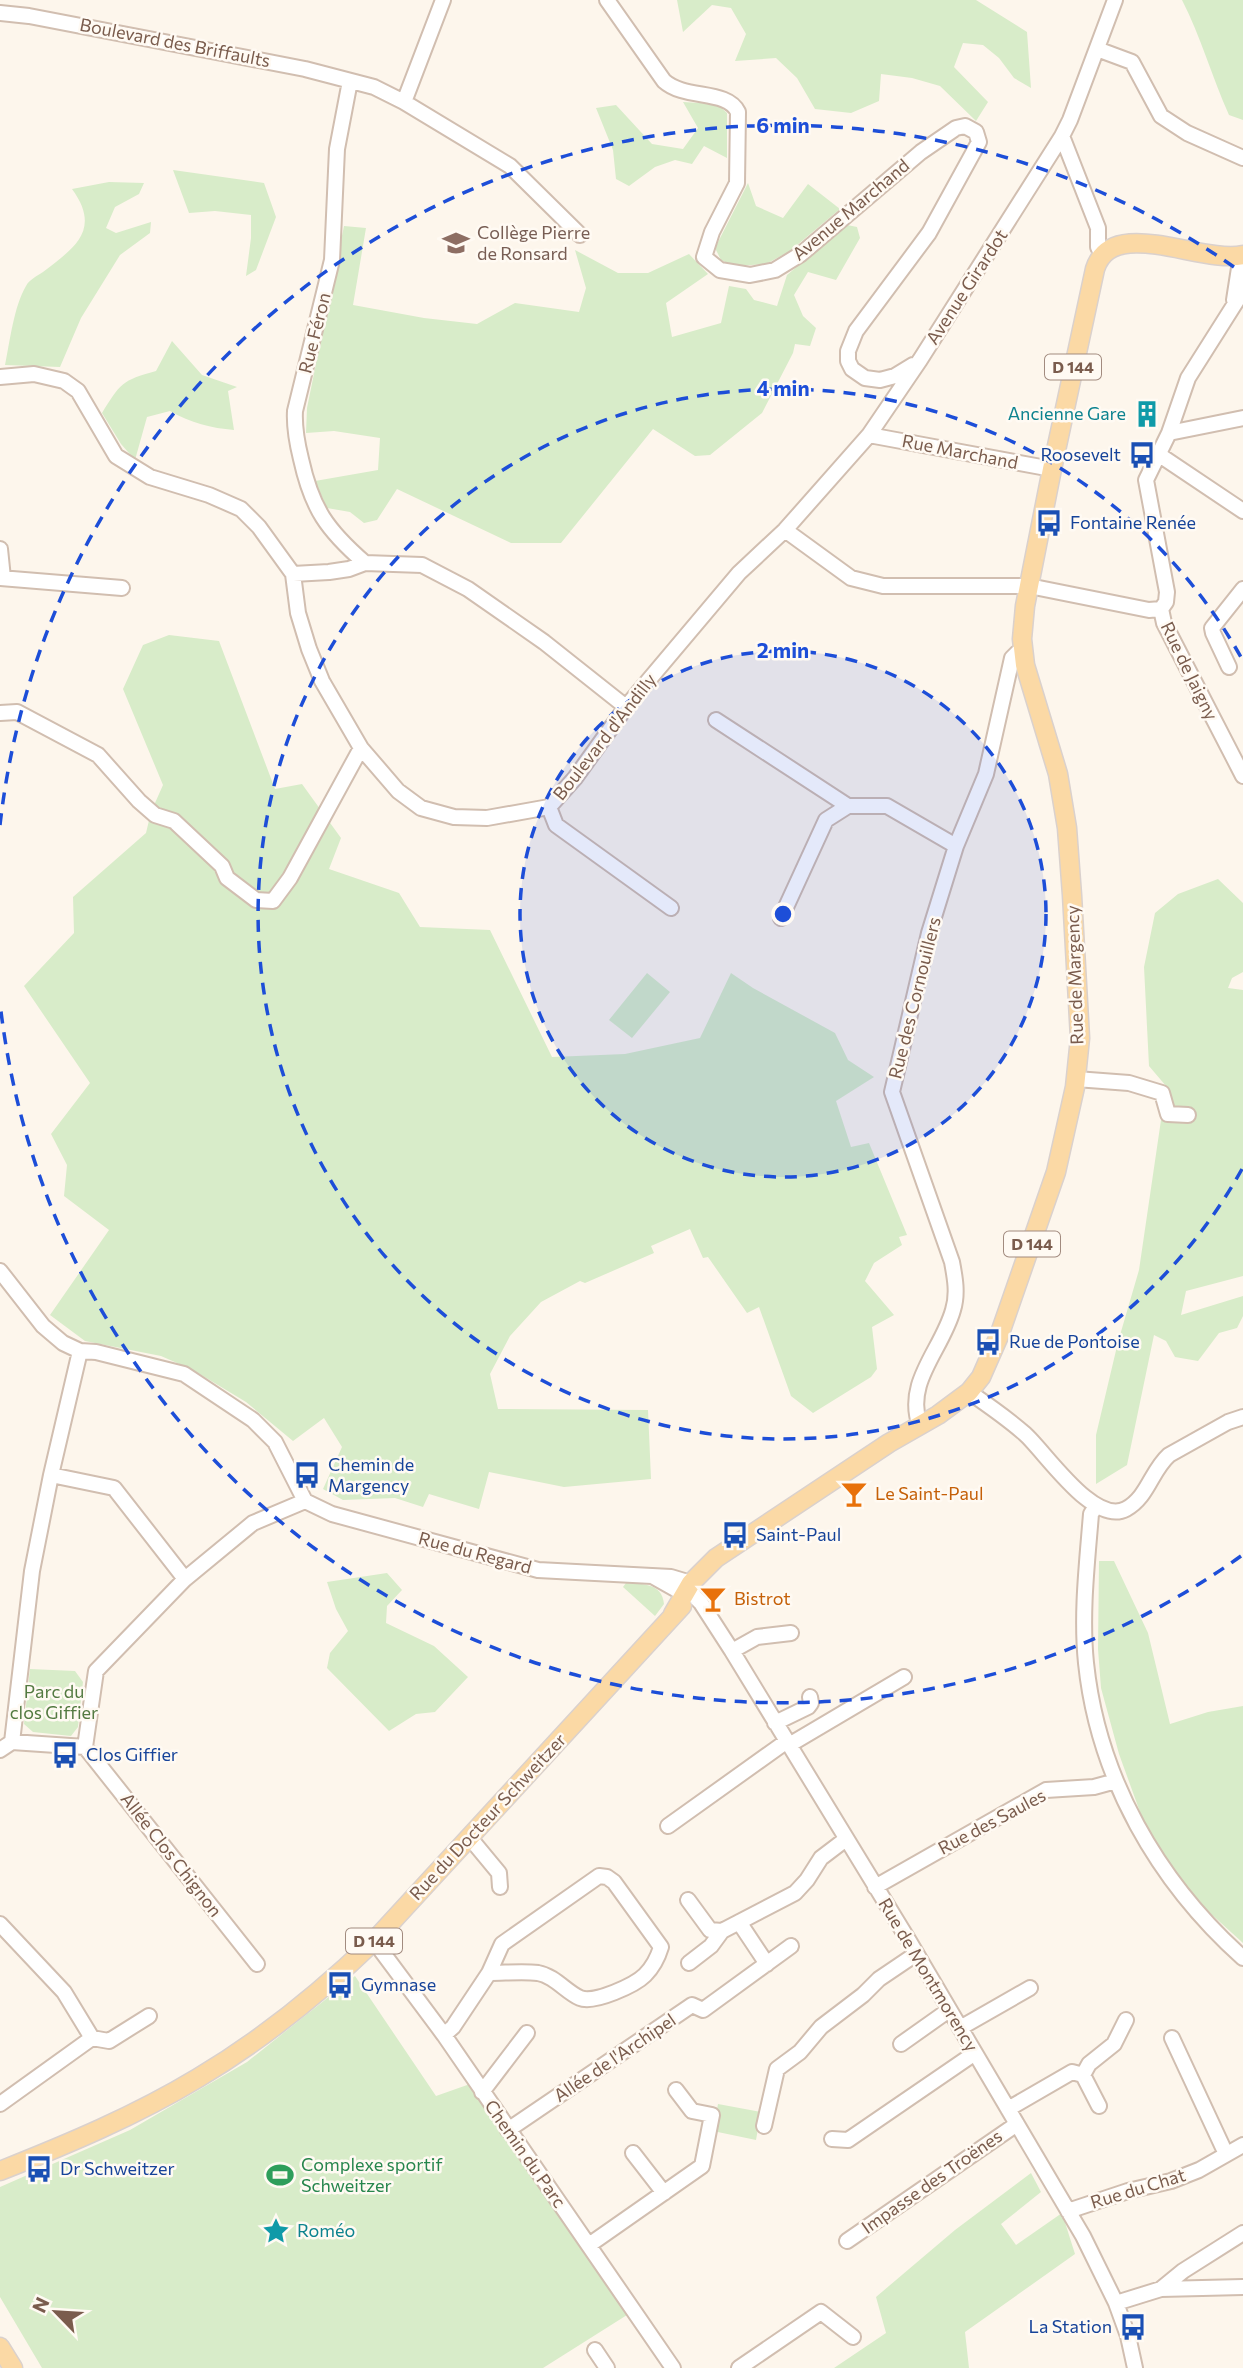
<svg xmlns="http://www.w3.org/2000/svg" width="1243" height="2368" font-family="Commissioner,sans-serif">
<rect width="100%" height="100%" fill="#fdf6ec"/>
<path fill="#d8ecc9" d="M677,0H976L1027,32L1031,88L1014,78L999,58L983,45L963,43L954,67L988,102L976,121L940,86L912,78L881,74L879,101L851,113L815,109L797,78L776,58L735,61L746,34L731,8L712,5L683,32Z
M1182,0H1243V120L1229,115C1212,77 1201,37 1182,0Z
M683,102L717,104L727,113V158L704,146L692,164L675,160L655,167L629,186L616,179L613,150L596,108L616,105L652,144L683,149L698,128Z
M173,170L264,183L276,217L256,270L246,276L251,238V215L215,211L189,213Z
M109,182L144,183L139,194L115,207L106,228L116,233L151,222L150,233L120,255L81,318L60,367L5,365C10,341 14,306 26,286C29,280 37,276 43,272C74,248 102,230 72,189Z
M748,183L756,206L783,218L808,184L840,209L790,251L766,264L734,266L721,260L715,248Z
M847,225L857,227L860,238L836,280L808,272L794,295L803,316L816,328L810,346L795,344L793,353L762,413L710,455L695,456L653,429L561,543H511L397,489L377,520L364,523L350,512L327,508L315,481L378,470L380,438L334,431L306,433L307,408L344,226L366,228L353,305L424,318L477,324L515,303L579,312L586,288L575,250L618,273H648L689,254L708,274L666,303L672,337L721,323L729,286L746,289L754,300L777,306L787,275Z
M172,341L202,375L237,387L228,391L234,430C211,428 191,423 170,411L147,417L135,460L121,444L102,413C120,384 122,380 156,371Z
M169,635L219,641L275,789L302,784L341,838L329,869L399,893L420,927L490,930L552,1057L625,1054L700,1038L731,973L753,988L835,1033L848,1060L874,1077L836,1101L851,1147L869,1143L907,1235L899,1237L902,1245L874,1263L865,1281L894,1315L872,1327L877,1369L871,1377L813,1413L791,1396L759,1307L747,1313L708,1257L703,1258L690,1229L651,1246L654,1253L585,1283L580,1281L541,1302L510,1336L490,1374L498,1409L648,1410L651,1479L564,1487L489,1472L479,1509L429,1494L423,1507L395,1498L343,1500L323,1489L342,1447L324,1418L293,1441L246,1402L193,1370L161,1356L85,1341L50,1315L109,1230L64,1196L67,1165L51,1134L90,1083L24,986L74,933L73,897L146,833L151,812L163,785L123,689L143,645Z
M1218,879L1243,903V972L1232,978L1228,988L1243,990V1276L1186,1291L1181,1315L1243,1296V1316L1237,1328L1219,1333L1198,1361L1175,1357L1166,1341L1154,1335L1127,1465L1096,1484V1435L1118,1342L1139,1270L1166,1086L1149,1066L1144,967L1155,913L1178,894Z
M647,973L670,992L632,1038L609,1020Z
M1099,1561H1114L1148,1633L1170,1724L1208,1712L1243,1706V1943L1199,1903L1174,1873L1144,1823L1119,1754L1101,1688L1098,1649Z
M387,1573L402,1590L387,1606L386,1623L434,1646L468,1677L435,1712L416,1714L389,1731L327,1668L330,1653L348,1631L336,1609L327,1582Z
M626,1583C643,1584 662,1583 664,1604L655,1616L623,1587Z
M30,1669L75,1671L83,1682L78,1727L71,1736L33,1732L24,1724Z
M355,1976L436,2096L470,2084L627,2315L543,2368H42L0,2297V2187L130,2130L247,2062Z
M718,2104L761,2112L756,2140L713,2131Z
M1031,2173L1041,2192L1001,2224L1016,2245L1062,2213L1075,2254L965,2332L969,2368H834L886,2333L876,2297L955,2230Z"/>
<g fill="none" stroke-linecap="round" stroke-linejoin="round">
<defs>
<path id="minor" d="M607,0L664,81C685,100 727,89 738,112L737,183L712,232L704,257L720,270L750,275L775,270L801,254L921,152L956,128L965,126L976,132L979,142L929,233L856,331L848,351V361L852,369L865,378L880,380L895,376L913,365
M0,13L29,16L305,69L374,87L404,102L443,0
M1097,49L1132,62L1161,116L1187,133L1243,158
M350,81L337,149L332,260L295,411C294,428 297,443 301,459C312,509 327,530 365,563
M404,102L510,166L580,235
M1062,136L1070,120L1115,0
M1234,300L1239,268L1243,261
M0,377L34,374L64,381L78,391L116,456L150,477L209,495L241,509L259,527L293,574L298,613L309,649L322,681L361,748L398,791L421,808L454,817L487,818L549,807L575,778L626,707L739,573L785,530L869,435L920,360L1062,136L1098,228V247L1102,254
M1169,433L1243,418
M869,435L1052,469
M1158,454L1243,511
M785,530L851,578L883,586H1029L1149,610L1161,609
M0,549L3,578
M293,574L329,572L349,569L365,563L422,565L468,589L544,642L626,707
M0,578L122,588
M1161,609L1166,602L1167,592L1146,480L1169,433L1188,378L1243,291
M1161,609L1164,623L1243,776
M1229,667L1213,633L1212,628L1243,589
M0,713L17,712L98,755L139,801L155,815L174,821L222,866L227,878L256,900L273,901L290,878L361,748
M716,720L848,806
M549,807L556,825L671,908
M781,918L826,820L848,806H887L956,846
M1076,1079L1129,1083L1162,1093L1168,1114L1188,1115
M0,1271L43,1326L63,1343L80,1351L96,1352L184,1374L253,1420L275,1442L305,1501
M969,1392C988,1405 1007,1418 1025,1434C1046,1453 1094,1526 1126,1509C1148,1497 1151,1471 1169,1455L1228,1422L1243,1417
M920,1426C904,1382 942,1350 953,1310C958,1294 955,1278 952,1262L892,1092L929,933L956,846L986,774L1012,658L1017,653L1023,651
M51,1475L114,1488L185,1579
M305,1501L332,1514L538,1570L671,1577L691,1583L693,1593
M1096,1506L1091,1514C1087,1564 1081,1614 1086,1663C1098,1778 1158,1882 1243,1958
M652,1576L684,1594L694,1596L701,1603L732,1651L909,1941L1083,2236L1116,2303L1128,2336L1135,2368
M732,1651L757,1637L791,1633
M775,1723L808,1707L811,1703L810,1697
M12,1742L32,1571L51,1475L80,1351
M789,1745L904,1677
M85,1747L257,1964
M0,1750L12,1742L85,1747L96,1671L185,1579L253,1523L305,1501
M668,1826L787,1741
M470,1838L499,1873L500,1887
M875,1887L1046,1790L1094,1787L1116,1781
M688,1900L710,1930L722,1931
M739,1922L767,1964
M0,1924L64,1992L92,2038
M374,1941L444,2035L673,2368
M689,1963L711,1946L722,1931L795,1893L807,1880L821,1858L846,1839
M960,2028L1030,1988
M444,2035L453,2027L489,1973L502,1944L599,1876L607,1877L614,1882L661,1947C658,1957 653,1967 645,1975C635,1985 594,2004 580,1998C566,1992 555,1976 538,1973C523,1971 505,1973 489,1973
M92,2038L109,2041L149,2016
M1172,2038L1226,2154
M901,2044L949,2010
M1083,2075L1089,2064L1114,2044L1126,2020
M482,2092L527,2033
M0,2104L92,2038
M1008,2109L1072,2072L1083,2075L1099,2106
M764,2126L777,2069L800,2052L821,2027L863,1995L879,1979L916,1954
M508,2130L692,2005L703,2010L791,1946
M832,2139L848,2140L975,2053
M633,2153L664,2193
M1068,2211L1128,2191L1171,2181L1199,2170L1243,2145
M847,2241L1017,2124
M589,2245L702,2166L712,2115L692,2111L676,2090
M1161,2289L1243,2287
M1116,2303L1161,2289L1183,2271L1243,2233
M595,2350L607,2368
M739,2368L821,2312L853,2337"/>
<path id="major" d="M673,1614L691,1583L716,1558L889,1443L938,1415L969,1392L981,1377L999,1336L1056,1172L1075,1087L1080,1038L1072,895L1067,828L1058,774L1025,665L1022,639L1025,606L1052,469L1095,269C1112,215 1200,264 1243,255
M0,2171C68,2144 135,2116 198,2078C262,2040 321,1992 374,1941L682,1606
M0,2347L13,2368"/>
</defs>
<use href="#minor" stroke="#d1beb0" stroke-width="18"/>
<use href="#major" stroke="#dad1cd" stroke-width="21"/>
<use href="#minor" stroke="#fff" stroke-width="14"/>
<use href="#major" stroke="#fbd9a5" stroke-width="18"/>
</g>
<circle cx="783" cy="914" r="263" fill="#1d4ed8" fill-opacity=".12"/>
<g fill="none" stroke="#1d4ed8" stroke-width="3.5" stroke-dasharray="12 9">
<circle cx="783" cy="914" r="263"/>
<path d="M1242 1169A525 525 0 1 1 1242 659"/>
<path d="M1241 1556A788 788 0 0 1 0 1003M0 825A788 788 0 0 1 1241 272"/>
</g>
<defs>
<symbol id="school-bare" viewBox="-9 -9 18 18"><path d="M0-5L7-2L0 1L-7-2ZM-4 1L0 2.5L4 1V4Q0 6-4 4Z" fill="#8d6e63" stroke="#fffaf3" stroke-width="2.5" paint-order="stroke"/></symbol>
<symbol id="building-bare" viewBox="-9 -9 18 18"><path d="M-4-6H4V6H1V3H-1V6H-4ZM-2.5-4.3h1.7v1.8h-1.7ZM.8-4.3h1.7v1.8H.8ZM-2.5-1h1.7V.8h-1.7ZM.8-1h1.7V.8H.8Z" fill="#0f9aa8" stroke="#fffaf3" stroke-width="2.5" paint-order="stroke"/></symbol>
<symbol id="bus-bare" viewBox="-9 -9 18 18"><path d="M-5-6H5V4H4V6H2V4H-2V6H-4V4H-5ZM-3.5-4V0h7V-4ZM-3.5 1.2v1.5H-2V1.2ZM2 1.2v1.5H3.5V1.2Z" fill="#1a4fb4" stroke="#fffaf3" stroke-width="2.5" paint-order="stroke"/></symbol>
<symbol id="bar-bare" viewBox="-9 -9 18 18"><path d="M-6-5H6L.8 .8V4.5H3.5V6h-7V4.5H-.8V.8Z" fill="#e8710a" stroke="#fffaf3" stroke-width="2.5" paint-order="stroke"/></symbol>
<symbol id="stadium-bare" viewBox="-9 -9 18 18"><path d="M0-5a6.5 5 0 1 0 0 10a6.5 5 0 1 0 0-10ZM-3.5-1.8h7v3.6h-7Z" fill="#2e9e5b" stroke="#fffaf3" stroke-width="2.5" paint-order="stroke"/></symbol>
<symbol id="sight-bare" viewBox="-9 -9 18 18"><path d="M0-6L1.8-2.2L6-1.7L2.9 1.2L3.7 5.4L0 3.3L-3.7 5.4L-2.9 1.2L-6-1.7L-1.8-2.2Z" fill="#0f9aa8" stroke="#fffaf3" stroke-width="2.5" paint-order="stroke"/></symbol>
</defs>
<g fill-rule="evenodd">
<use href="#school-bare" x="437" y="224" width="38" height="38"/>
<use href="#building-bare" x="1128" y="395" width="38" height="38"/>
<use href="#bus-bare" x="1123" y="436" width="38" height="38"/>
<use href="#bus-bare" x="1030" y="504" width="38" height="38"/>
<use href="#bus-bare" x="969" y="1323" width="38" height="38"/>
<use href="#bus-bare" x="288" y="1456" width="38" height="38"/>
<use href="#bar-bare" x="835" y="1475" width="38" height="38"/>
<use href="#bus-bare" x="716" y="1516" width="38" height="38"/>
<use href="#bar-bare" x="694" y="1580" width="38" height="38"/>
<use href="#bus-bare" x="46" y="1736" width="38" height="38"/>
<use href="#bus-bare" x="321" y="1966" width="38" height="38"/>
<use href="#bus-bare" x="20" y="2150" width="38" height="38"/>
<use href="#stadium-bare" x="261" y="2156" width="38" height="38"/>
<use href="#sight-bare" x="257" y="2212" width="38" height="38"/>
<use href="#bus-bare" x="1114" y="2308" width="38" height="38"/>
</g>
<g text-anchor="middle" stroke-width="5" stroke-linejoin="round" paint-order="stroke">
<g fill="#fffaf3" stroke="#a28b7f" stroke-width="2">
<rect x="1045" y="354.5" width="56" height="25" rx="5"/>
<rect x="1004" y="1231.5" width="56" height="25" rx="5"/>
<rect x="346" y="1928.5" width="56" height="25" rx="5"/>
</g>
<g font-size="16" font-weight="bold" fill="#7a5c4d">
<text x="1073" y="373">D 144</text>
<text x="1032" y="1250">D 144</text>
<text x="374" y="1947">D 144</text>
</g>
<g font-size="18" fill="#7a5c4d" stroke="#fffaf3">
<text transform="translate(175 43) rotate(11)" y="6">Boulevard des Briffaults</text>
<text transform="translate(851 210) rotate(-40)" y="6">Avenue Marchand</text>
<text transform="translate(967 287) rotate(-57)" y="6">Avenue Girardot</text>
<text transform="translate(315 333) rotate(-76)" y="6">Rue Féron</text>
<text transform="translate(960 452) rotate(11)" y="6">Rue Marchand</text>
<text transform="translate(1189 671) rotate(64)" y="6">Rue de Jaigny</text>
<text transform="translate(605 737) rotate(-52)" y="6">Boulevard d'Andilly</text>
<text transform="translate(1075 975) rotate(-92)" y="6">Rue de Margency</text>
<text transform="translate(915 998) rotate(-76)" y="6">Rue des Cornouillers</text>
<text transform="translate(475 1553) rotate(15)" y="6">Rue du Regard</text>
<text transform="translate(488 1817) rotate(-47)" y="6">Rue du Docteur Schweitzer</text>
<text transform="translate(992 1822) rotate(-28)" y="6">Rue des Saules</text>
<text transform="translate(171 1855) rotate(52)" y="6">Allée Clos Chignon</text>
<text transform="translate(928 1975) rotate(59)" y="6">Rue de Montmorency</text>
<text transform="translate(615 2058) rotate(-34)" y="6">Allée de l'Archipel</text>
<text transform="translate(525 2154) rotate(55)" y="6">Chemin du Parc</text>
<text transform="translate(932 2182) rotate(-35)" y="6">Impasse des Troënes</text>
<text transform="translate(1138 2189) rotate(-17)" y="6">Rue du Chat</text>
</g>
<g font-size="18" fill="#785e54" stroke="#fffaf3" text-anchor="start">
<text x="477" y="239">Collège Pierre<tspan x="477" dy="21">de Ronsard</tspan></text>
</g>
<g font-size="18" fill="#0d838f" stroke="#fffaf3" text-anchor="end">
<text x="1126" y="420">Ancienne Gare</text>
<text x="297" y="2237" text-anchor="start">Roméo</text>
</g>
<g font-size="18" fill="#164399" stroke="#fffaf3" text-anchor="start">
<text x="1121" y="461" text-anchor="end">Roosevelt</text>
<text x="1070" y="529">Fontaine Renée</text>
<text x="1009" y="1348">Rue de Pontoise</text>
<text x="328" y="1471">Chemin de<tspan x="328" dy="21">Margency</tspan></text>
<text x="756" y="1541">Saint-Paul</text>
<text x="86" y="1761">Clos Giffier</text>
<text x="361" y="1991">Gymnase</text>
<text x="60" y="2175">Dr Schweitzer</text>
<text x="1112" y="2333" text-anchor="end">La Station</text>
</g>
<g font-size="18" fill="#c56008" stroke="#fffaf3" text-anchor="start">
<text x="875" y="1500">Le Saint-Paul</text>
<text x="734" y="1605">Bistrot</text>
</g>
<g font-size="18" fill="#537a41" stroke="#fffaf3">
<text x="54" y="1698">Parc du<tspan x="54" dy="21">clos Giffier</tspan></text>
</g>
<g font-size="18" fill="#27864d" stroke="#fffaf3" text-anchor="start">
<text x="301" y="2171">Complexe sportif<tspan x="301" dy="21">Schweitzer</tspan></text>
</g>
</g>
<circle cx="783" cy="914" r="10" fill="#1d4ed8" stroke="#fffaf3" stroke-width="3.5"/>
<g font-size="21" text-anchor="middle" font-weight="bold" fill="#1d4ed8" stroke="#fffaf3" stroke-width="5" stroke-linejoin="round" paint-order="stroke">
<text x="783" y="133">6 min</text>
<text x="783" y="396">4 min</text>
<text x="783" y="658">2 min</text>
</g>
<g transform="translate(56 2312) rotate(295)" stroke="#fffaf3" stroke-width="5" paint-order="stroke">
<path d="M0-5L12 26L0 18L-12 26Z" fill="#7a5c4d"/>
<text y="-10" font-size="19" font-weight="bold" text-anchor="middle" fill="#7a5c4d">N</text>
</g>
</svg>
